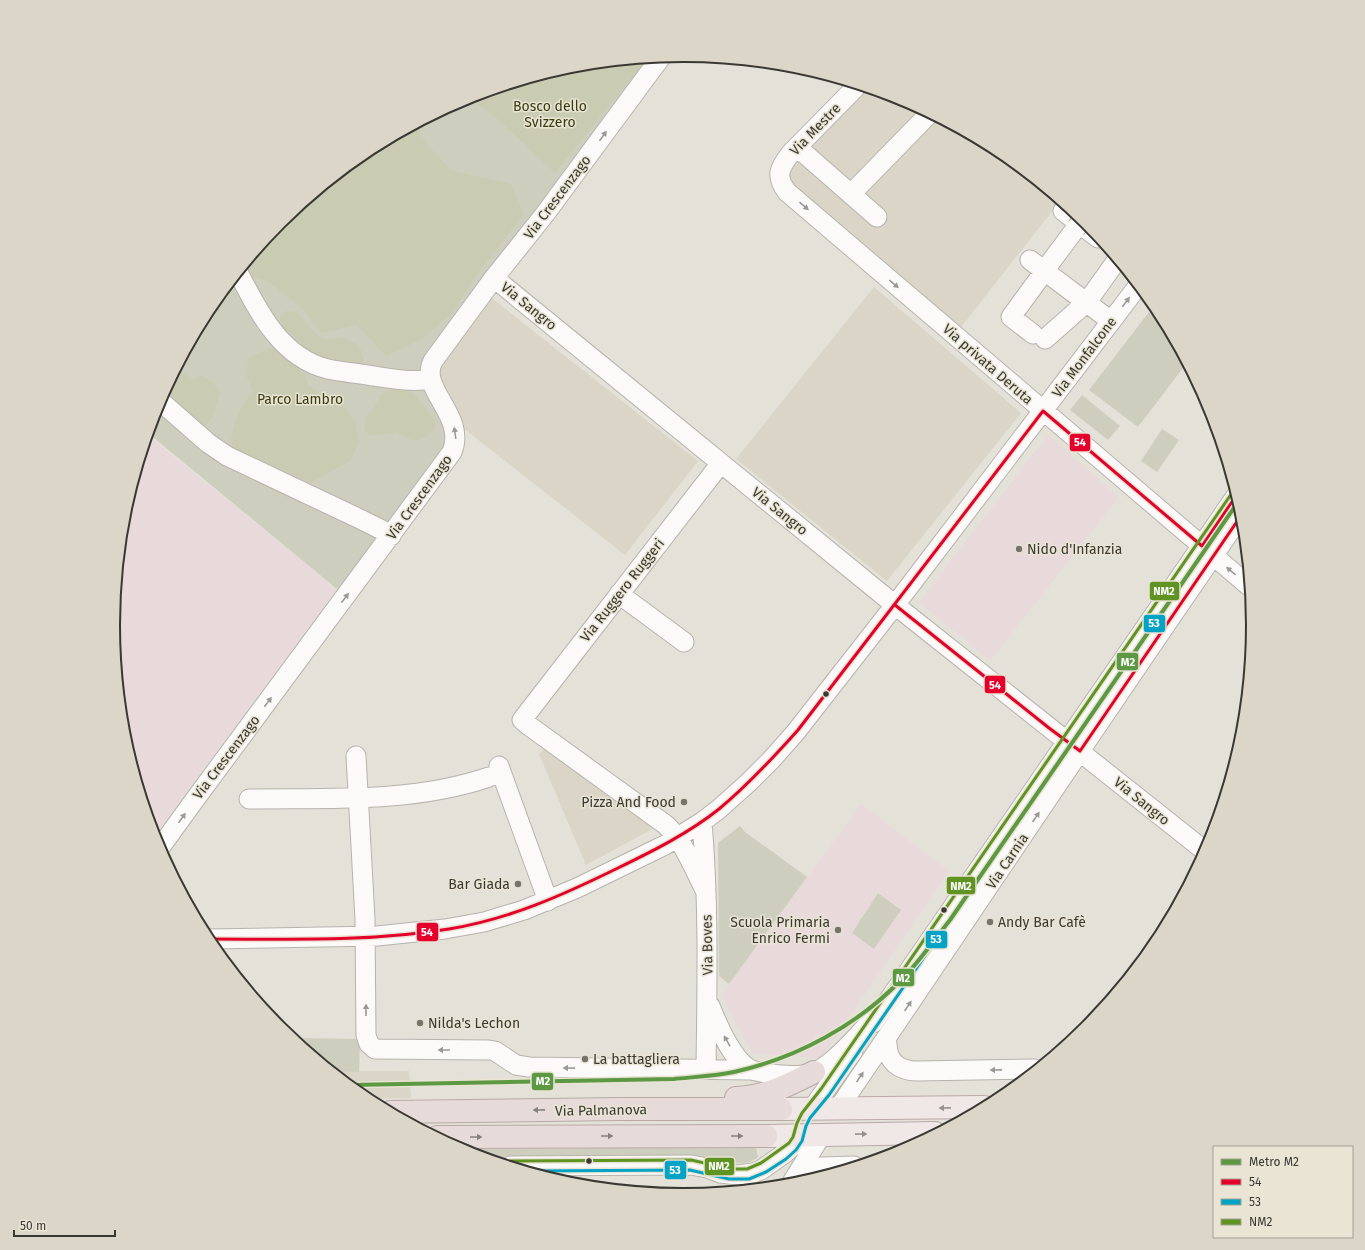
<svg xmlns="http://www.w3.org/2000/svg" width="1365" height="1250" font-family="'Fira Sans',sans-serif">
<rect width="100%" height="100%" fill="#e4e1d9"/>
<path fill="#dad5c6" d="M858,85L901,98L999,151L1060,201L955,335L787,192L780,168Z
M874,287L1021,413L887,581L736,459Z
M489,296L698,461L625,555L463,428L452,403L438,376L441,365Z
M544,749L656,827L586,865L539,754Z
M332,1071H409L411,1098L366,1099Z"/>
<path fill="#e8d9db" d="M147,435L337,589L154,836L123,736L113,625L124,514Z
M1048,435L1119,497L990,661L919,602Z
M861,804L949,871L821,1058L752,1053L722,996L729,984Z"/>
<path fill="#cecebe" d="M649,58L540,205L492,264L422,367L420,374L450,439L354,570L337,589L148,433L156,407L209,308L280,222L366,151L465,98L572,66Z
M1149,312L1165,325L1186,364L1138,427L1089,390Z
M1082,395L1120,426L1108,440L1070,410Z
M1162,429L1179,440L1157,472L1141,461Z
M740,826L745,832L807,877L729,984L719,976L718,843Z
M878,893L901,910L874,949L852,933Z
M292,1038L360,1039L359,1072L332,1071Z
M750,1147L756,1148L758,1157C745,1168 728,1162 714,1158L492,1160L460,1149Z"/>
<path fill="#cacbb3" d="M647,59L555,173L494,116L468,97L572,66Z
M420,122V137L452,171L511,184L524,214L475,277L454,312L422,339L386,356L357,325L321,333L304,310L268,281L248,276L243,266L280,222L366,151Z
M286,311H295L318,336L325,339L343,338L359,345L364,361L359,367L332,365L309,351L282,327L280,317Z
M272,348L292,361L305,376L308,385L317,390L326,399L343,405L355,421L359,442L351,460L312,482L261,467L243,460L232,448L231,438L238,413L253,391L246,375L248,358Z
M176,370L194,379L202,375L216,386L220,393L212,418L200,431L176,405L171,395L166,389Z
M396,388L413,393L435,420V429C417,444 417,444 397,432L371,436L364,430L366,417L377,403L380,395Z"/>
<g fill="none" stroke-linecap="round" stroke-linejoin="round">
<defs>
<path id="minor" d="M858,85L791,153C779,168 775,176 787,192L1249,586
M797,147L877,217
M851,194L929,114
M1063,211L1098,238
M1030,260L1111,321
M1050,263L1076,228
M238,272C258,311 281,358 328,369C341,372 355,373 367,375C388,378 411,383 431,379
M494,278L895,605L1205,851
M1033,334L1011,317L1038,280
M1045,339L1087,302L1117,260
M159,400L208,443L227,456L362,520L384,531L391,536
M619,594L684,642
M356,756L365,919L366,1035L369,1044L375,1049L489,1050L495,1051L516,1065L529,1067L751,1070C769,1074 798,1079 815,1072C836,1063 863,1029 879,1013
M499,766L548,901
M249,799C329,798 413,803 489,777
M702,822C709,904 707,987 706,1069
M159,849L196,798L452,452C467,415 418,389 433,361L494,278L545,214L661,57
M706,892C694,869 684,842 666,825L528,725L522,720L721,463
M207,939L377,936L445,929L484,922L524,910L577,888L665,845L702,822L719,809L748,783L772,759L795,733L895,605L1138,286
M710,1006C718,1026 732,1060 751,1070
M873,1023L1236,496
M886,1038C887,1043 887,1047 888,1051C891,1066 905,1071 918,1071L1035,1069
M812,1109L853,1051
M838,1109C973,911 1105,711 1242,514
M511,1166L691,1165L707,1168L720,1173L738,1175L753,1173L761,1170L785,1153L795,1144L799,1134
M799,1172L821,1167L854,1166
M791,1184L822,1134"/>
<path id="major" d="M781,1109L984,1107
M766,1136L935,1133"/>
<path id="highway" d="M736,1098C765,1097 789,1085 814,1072
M390,1112L620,1109H781
M437,1137L766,1136"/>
</defs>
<use href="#minor" stroke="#b6b3ad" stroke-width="21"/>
<use href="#major" stroke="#b8a9a6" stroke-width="24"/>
<use href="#highway" stroke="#b8a9a6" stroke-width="24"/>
<use href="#minor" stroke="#fbfaf9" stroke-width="19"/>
<use href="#major" stroke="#f0e8e7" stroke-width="22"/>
<use href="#highway" stroke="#e7dbda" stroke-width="22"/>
<defs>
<path id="minor-bridge" d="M1076,228L1083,220"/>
</defs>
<use href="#minor-bridge" stroke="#b6b3ad" stroke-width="21" stroke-linecap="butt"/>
<use href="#minor-bridge" stroke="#fbfaf9" stroke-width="19"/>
<defs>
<path id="bus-1" d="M895,605L1049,728L1080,751L1236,523
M207,939C288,939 369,942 449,929C510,919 563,895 618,868C653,851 689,833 719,809C748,785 773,758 798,730L1043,411L1202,546L1236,496"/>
<path id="bus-2" d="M528,1171L690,1170L729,1179H749L766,1172L786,1159L796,1150L802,1141L806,1126L810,1118L829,1095L1238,502"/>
<path id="bus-3" d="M511,1161L691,1160L731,1169H747L761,1163L789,1143L793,1137L797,1123L802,1113L821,1089L1232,493"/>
</defs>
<use href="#bus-1" stroke="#e9e4d4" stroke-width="6"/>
<use href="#bus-2" stroke="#e9e4d4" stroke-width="6"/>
<use href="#bus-3" stroke="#e9e4d4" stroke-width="6"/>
<use href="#bus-1" stroke="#e4002b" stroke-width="3"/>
<use href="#bus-2" stroke="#03a3c6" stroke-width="3"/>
<use href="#bus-3" stroke="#5f9322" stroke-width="3"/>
<defs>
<path id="metro-1" d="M349,1085L674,1079C694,1077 714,1076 734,1072C797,1058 858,1025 902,979C920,961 934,940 950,920L1238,502"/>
</defs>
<use href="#metro-1" stroke="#e9e4d4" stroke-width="7"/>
<use href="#metro-1" stroke="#5d9842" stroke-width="4"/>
</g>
<defs><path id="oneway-solid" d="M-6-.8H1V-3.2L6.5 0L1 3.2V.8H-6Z"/></defs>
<g fill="#9a9996">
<use href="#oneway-solid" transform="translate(603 136) rotate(-54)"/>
<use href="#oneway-solid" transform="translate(804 206) rotate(41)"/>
<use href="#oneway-solid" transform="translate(894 284) rotate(40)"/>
<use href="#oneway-solid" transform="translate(1126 302) rotate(-53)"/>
<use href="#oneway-solid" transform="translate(455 433) rotate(-98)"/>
<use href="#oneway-solid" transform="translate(1231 571) rotate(-140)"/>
<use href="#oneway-solid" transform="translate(345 598) rotate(-53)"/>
<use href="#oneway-solid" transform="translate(268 702) rotate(-53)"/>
<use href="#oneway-solid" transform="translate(1036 817) rotate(-56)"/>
<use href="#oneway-solid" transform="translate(182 818) rotate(-55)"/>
<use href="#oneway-solid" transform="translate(908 1006) rotate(-56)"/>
<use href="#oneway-solid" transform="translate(366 1010) rotate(-90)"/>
<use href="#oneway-solid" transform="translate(727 1041) rotate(-120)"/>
<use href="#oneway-solid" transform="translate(444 1050) rotate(180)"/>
<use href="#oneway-solid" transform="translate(569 1068) rotate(-179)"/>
<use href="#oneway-solid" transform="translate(996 1070) rotate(179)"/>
<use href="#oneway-solid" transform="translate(860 1077) rotate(-56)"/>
</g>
<g fill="#94908c">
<use href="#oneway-solid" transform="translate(945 1108) rotate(179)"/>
<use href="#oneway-solid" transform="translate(861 1134) rotate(-1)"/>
</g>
<g fill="#87817e">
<use href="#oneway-solid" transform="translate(539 1110) rotate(179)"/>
<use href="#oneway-solid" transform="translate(607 1136)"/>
<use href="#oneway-solid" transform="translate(737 1136)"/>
<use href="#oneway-solid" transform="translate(476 1137)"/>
</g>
<g fill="#75736c" stroke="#e9e4d4" stroke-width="1.5">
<circle cx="1019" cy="549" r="4"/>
<circle cx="684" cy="802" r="4"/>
<circle cx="518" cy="884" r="4"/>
<circle cx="990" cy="922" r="4"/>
<circle cx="838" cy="930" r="4"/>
<circle cx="420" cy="1023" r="4"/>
<circle cx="585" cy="1059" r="4"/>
</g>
<g fill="#393832" stroke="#e9e4d4" stroke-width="1.5">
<circle cx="826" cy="694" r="3.5"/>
<circle cx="944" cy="910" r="3.5"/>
<circle cx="589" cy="1161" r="3.5"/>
</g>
<g text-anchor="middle" stroke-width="3" stroke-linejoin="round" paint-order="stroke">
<g font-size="14" fill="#373b0e" stroke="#e9e4d4">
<text x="550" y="111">Bosco dello<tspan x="550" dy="16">Svizzero</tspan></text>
<text x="300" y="404">Parco Lambro</text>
</g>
<g font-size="14" fill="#393832" stroke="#e9e4d4">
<text transform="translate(815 129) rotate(-46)" y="5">Via Mestre</text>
<text transform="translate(557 197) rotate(-53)" y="5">Via Crescenzago</text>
<text transform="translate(529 306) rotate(39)" y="5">Via Sangro</text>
<text transform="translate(1084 357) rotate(-53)" y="5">Via Monfalcone</text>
<text transform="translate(988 364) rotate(41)" y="5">Via privata Deruta</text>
<text transform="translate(419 497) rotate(-54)" y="5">Via Crescenzago</text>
<text transform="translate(780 511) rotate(39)" y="5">Via Sangro</text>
<text transform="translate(622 590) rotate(-52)" y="5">Via Ruggero Ruggeri</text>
<text transform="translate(226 757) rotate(-53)" y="5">Via Crescenzago</text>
<text transform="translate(1142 801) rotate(39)" y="5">Via Sangro</text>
<text transform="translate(1007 861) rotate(-56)" y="5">Via Carnia</text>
<text transform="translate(707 945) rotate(-91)" y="5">Via Boves</text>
<text transform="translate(601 1110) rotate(-1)" y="5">Via Palmanova</text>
</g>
<g font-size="14" fill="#393832" stroke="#e9e4d4" text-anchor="start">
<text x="1027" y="554">Nido d'Infanzia</text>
<text x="676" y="807" text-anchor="end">Pizza And Food</text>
<text x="510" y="889" text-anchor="end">Bar Giada</text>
<text x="830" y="927" text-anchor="end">Scuola Primaria<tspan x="830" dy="16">Enrico Fermi</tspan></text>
<text x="998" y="927">Andy Bar Cafè</text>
<text x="428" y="1028">Nilda's Lechon</text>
<text x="593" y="1064">La battagliera</text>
</g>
</g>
<path d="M0 0H1365V1250H0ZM120 625a563 563 0 1 1 1126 0a563 563 0 1 1-1126 0Z" fill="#dbd6c7" fill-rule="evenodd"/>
<path fill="none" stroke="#393832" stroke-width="2" d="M120 625a563 563 0 1 1 1126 0a563 563 0 1 1-1126 0Z"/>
<g stroke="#e9e4d4" stroke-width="1.5">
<rect x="1069" y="433" width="22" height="19" rx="4" fill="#e4002b"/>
<rect x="1149" y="581" width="31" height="20" rx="4" fill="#5f9322"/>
<rect x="1143" y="614" width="23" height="19" rx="4" fill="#03a3c6"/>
<rect x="1116" y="652" width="23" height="19" rx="4" fill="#5d9842"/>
<rect x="984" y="675" width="22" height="19" rx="4" fill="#e4002b"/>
<rect x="946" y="876" width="30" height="19" rx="4" fill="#5f9322"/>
<rect x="416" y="922" width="23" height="20" rx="4" fill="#e4002b"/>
<rect x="925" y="930" width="23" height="19" rx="4" fill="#03a3c6"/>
<rect x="892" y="968" width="23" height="19" rx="4" fill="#5d9842"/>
<rect x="531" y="1072" width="23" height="19" rx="4" fill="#5d9842"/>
<rect x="704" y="1157" width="31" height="19" rx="4" fill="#5f9322"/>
<rect x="664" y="1160" width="23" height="20" rx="4" fill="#03a3c6"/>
</g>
<g font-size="11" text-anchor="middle" font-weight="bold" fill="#fff">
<text x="1080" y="446">54</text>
<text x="1164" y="595">NM2</text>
<text x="1154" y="627">53</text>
<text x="1128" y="666">M2</text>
<text x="995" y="689">54</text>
<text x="961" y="890">NM2</text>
<text x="427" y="936">54</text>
<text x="936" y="943">53</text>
<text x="903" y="982">M2</text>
<text x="543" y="1085">M2</text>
<text x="719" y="1170">NM2</text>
<text x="675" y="1174">53</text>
</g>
<rect x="1213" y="1146" width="140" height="92" fill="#e9e4d4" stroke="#a39f93"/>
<rect x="1221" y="1159" width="20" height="6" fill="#5d9842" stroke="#a39f93"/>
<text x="1249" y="1166" font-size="12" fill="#393832">Metro M2</text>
<rect x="1221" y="1179" width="20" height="6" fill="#e4002b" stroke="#a39f93"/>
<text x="1249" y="1186" font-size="12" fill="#393832">54</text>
<rect x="1221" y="1199" width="20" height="6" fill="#03a3c6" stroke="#a39f93"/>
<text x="1249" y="1206" font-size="12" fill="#393832">53</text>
<rect x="1221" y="1219" width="20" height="6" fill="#5f9322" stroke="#a39f93"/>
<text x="1249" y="1226" font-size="12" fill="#393832">NM2</text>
<path d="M14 1230v6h101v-6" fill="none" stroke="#393832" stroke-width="2"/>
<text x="20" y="1230" font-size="12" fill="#393832" stroke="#e9e4d4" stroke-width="3" paint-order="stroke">50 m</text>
</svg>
